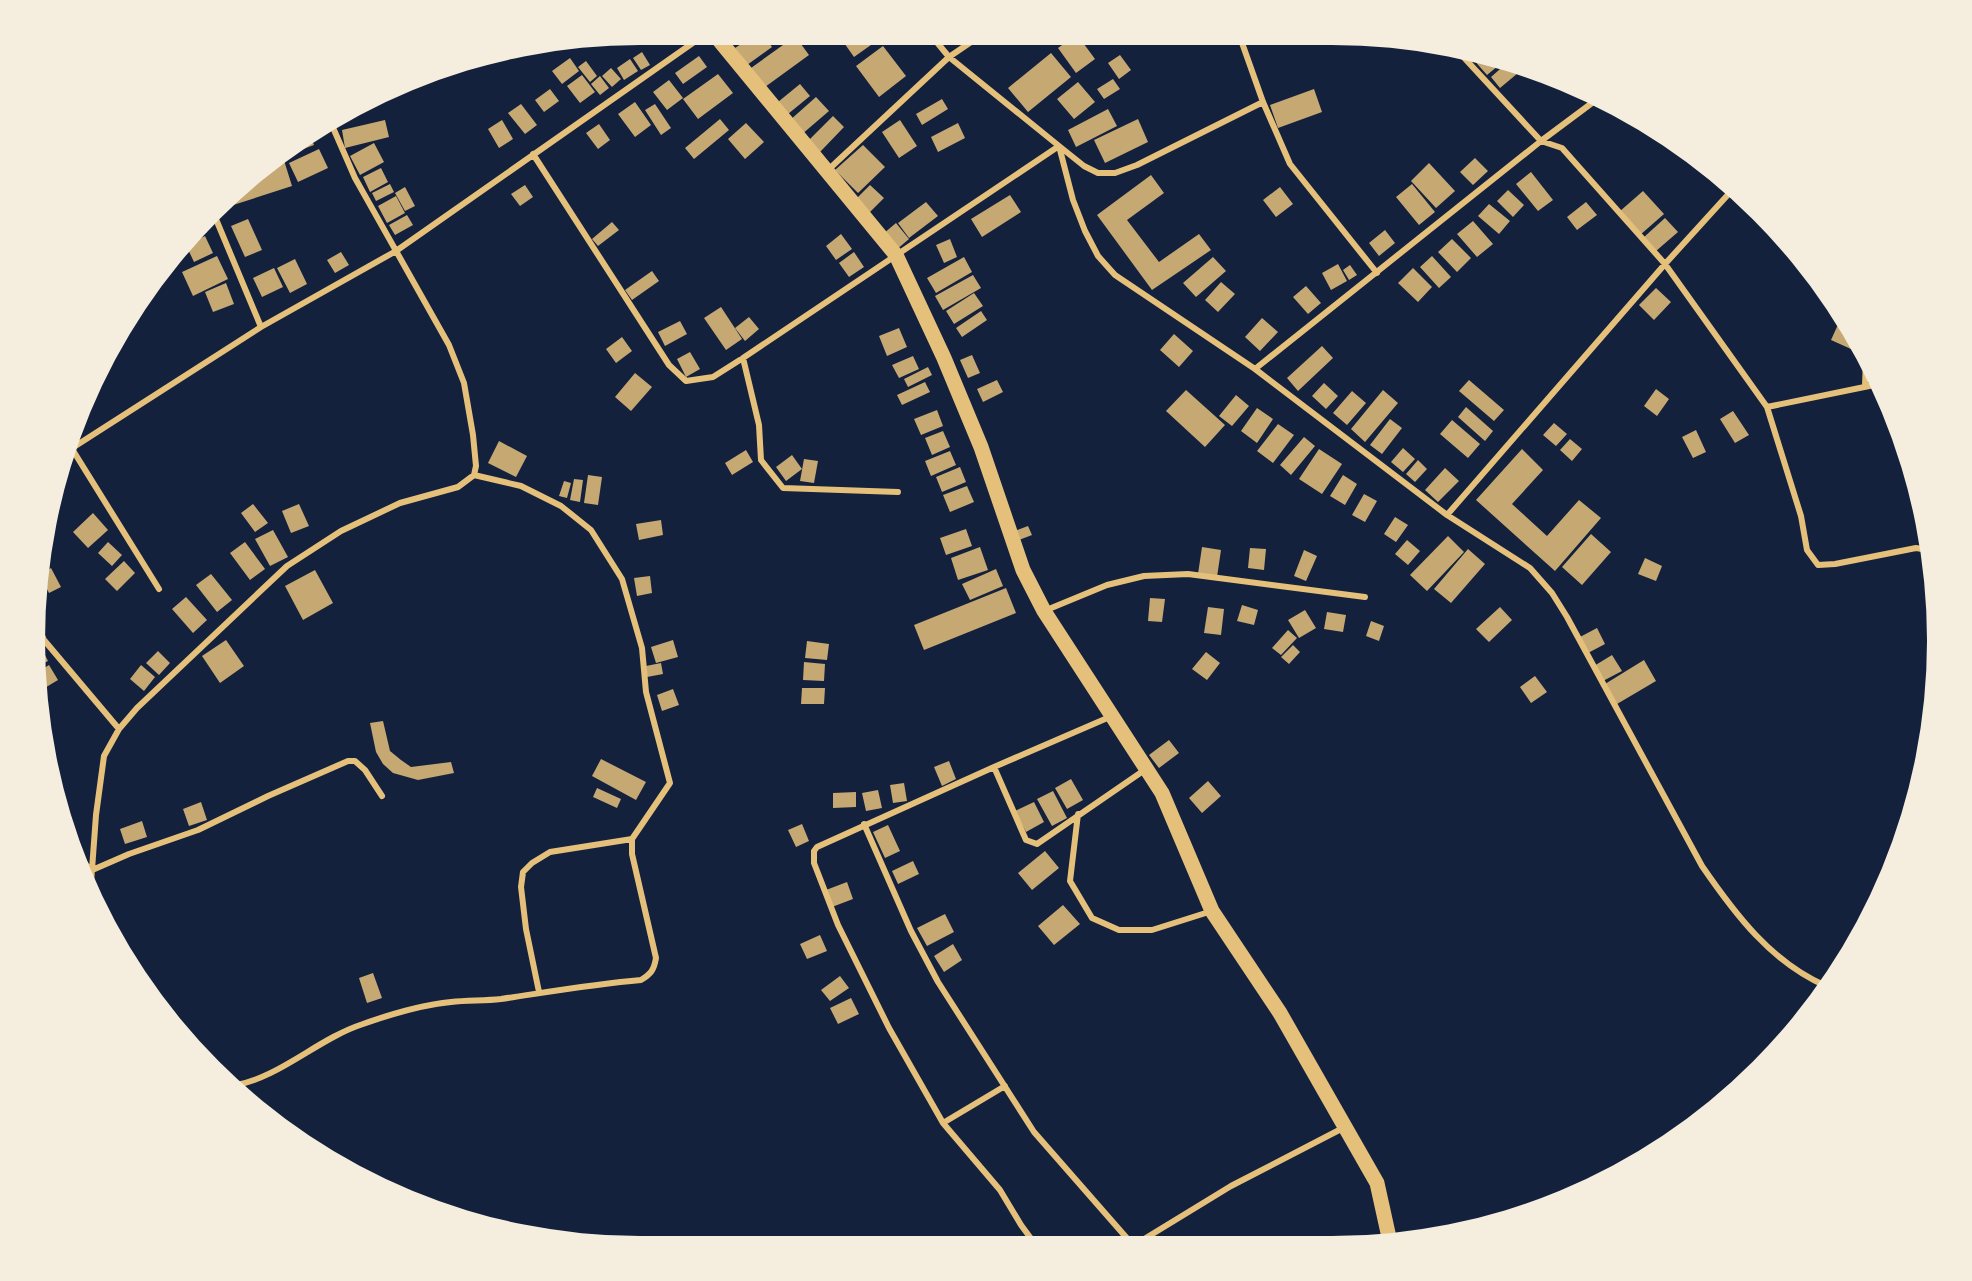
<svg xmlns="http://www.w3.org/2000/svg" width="1972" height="1281" font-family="'Public Sans',sans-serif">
<rect width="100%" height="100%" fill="#14213d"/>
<path fill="#c6a872" d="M747,40H767L772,47L747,65L735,48Z
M790,40H798L809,55L765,87L751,68Z
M842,40H878L854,57Z
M1069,40H1081L1095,59L1076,73L1058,48Z
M883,46L906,76L879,97L856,66Z
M642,52L650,65L641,70L633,58Z
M1051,53L1071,77L1028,112L1008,88Z
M1478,53L1489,55L1504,61L1487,75L1472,58Z
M1120,55L1131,70L1119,79L1108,63Z
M699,56L707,67L683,84L675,73Z
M570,58L579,71L562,84L552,71Z
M630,59L638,71L624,80L617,68Z
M586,61L597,76L590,82L578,67Z
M1508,62L1524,68L1500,88L1491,77Z
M611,68L621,79L612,87L602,76Z
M718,74L733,93L698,119L683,99Z
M582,75L595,92L580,103L567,86Z
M600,76L609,88L600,95L591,84Z
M1113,79L1120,89L1104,99L1097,89Z
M669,80L683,98L667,110L653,92Z
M1078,82L1095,102L1074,119L1057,99Z
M800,84L810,96L788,114L778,102Z
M550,89L559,101L544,112L535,100Z
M1314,89L1322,112L1278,128L1270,105Z
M816,97L829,111L801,135L789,121Z
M942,99L948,109L922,125L916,114Z
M635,102L651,125L635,137L618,114Z
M521,104L537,125L525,134L508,113Z
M655,104L671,128L661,135L645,110Z
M1108,109L1117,126L1076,147L1068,130Z
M833,116L844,127L820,152L808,141Z
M720,119L729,130L694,159L685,148Z
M1138,119L1148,142L1105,163L1094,140Z
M385,120L389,137L345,148L342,130Z
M502,120L513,139L499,148L488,129Z
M900,120L917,146L899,158L882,132Z
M746,123L764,142L745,159L728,139Z
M958,123L965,138L938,152L931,137Z
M599,124L610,140L598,149L586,133Z
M309,134L314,145L290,154L288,149Z
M374,143L384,162L360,175L350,156Z
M863,145L885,167L858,193L835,170Z
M319,149L328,168L298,182L289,163Z
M282,154L292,186L227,207L225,201Z
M1475,158L1488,171L1473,185L1460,172Z
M1429,163L1455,191L1436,208L1411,181Z
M381,168L388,182L370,192L363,177Z
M1531,172L1553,200L1538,211L1516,184Z
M1151,175L1164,193L1127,220L1159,262L1199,234L1211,250L1152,290L1097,215Z
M390,184L394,192L376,201L372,193Z
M1412,184L1435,212L1419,225L1396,197Z
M525,185L533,197L520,206L511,194Z
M870,185L884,198L868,214L854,201Z
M405,187L415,206L405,211L395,193Z
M1280,187L1293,204L1276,217L1263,200Z
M1508,190L1524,205L1513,217L1497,201Z
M1643,191L1664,214L1640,235L1619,212Z
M1010,195L1021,212L982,237L971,219Z
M396,196L405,213L387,223L378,206Z
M926,202L938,216L909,238L898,223Z
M1586,202L1597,215L1577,230L1567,217Z
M1489,204L1510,221L1499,234L1478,216Z
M407,215L413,225L395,235L389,225Z
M1665,218L1678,232L1656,251L1643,238Z
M248,219L262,250L245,257L231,226Z
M1473,221L1493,244L1477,257L1457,234Z
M612,222L619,230L598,246L592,239Z
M203,223L207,232L187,241Z
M896,223L909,239L896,250L883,234Z
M1385,230L1395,243L1379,256L1369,243Z
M841,234L852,249L836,260L826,246Z
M205,236L213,253L194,262L186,245Z
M950,239L957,257L944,263L936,245Z
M1452,239L1471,258L1457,272L1438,252Z
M341,252L349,265L335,273L327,260Z
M854,252L864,267L849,277L839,263Z
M217,256L228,279L193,296L182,272Z
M1432,256L1451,277L1439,288L1420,267Z
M964,257L972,272L936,293L927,278Z
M1213,257L1226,271L1196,297L1183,283Z
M295,259L307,284L290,293L277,268Z
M1338,264L1347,281L1331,290L1322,273Z
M1350,265L1357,275L1349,280L1343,270Z
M274,268L283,287L262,297L253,278Z
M1413,268L1432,287L1418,302L1398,283Z
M652,271L659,281L632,300L625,290Z
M973,275L981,288L943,310L935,296Z
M1221,282L1235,294L1218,312L1205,300Z
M226,283L234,304L213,312L205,292Z
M1306,286L1321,303L1308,314L1293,297Z
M1656,288L1671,302L1654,320L1639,305Z
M974,293L983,306L954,324L946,311Z
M721,307L742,339L726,350L704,318Z
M981,311L987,320L962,337L956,328Z
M749,317L759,329L745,341L735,328Z
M1262,318L1278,332L1260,351L1245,337Z
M1841,318L1855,341L1851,349L1831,340Z
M680,321L687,334L665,346L658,332Z
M899,328L907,347L887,356L879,336Z
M1174,334L1193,351L1179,367L1160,350Z
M622,337L632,351L616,363L606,349Z
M1322,346L1333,358L1298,391L1287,378Z
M690,352L700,369L686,377L677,359Z
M972,355L980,373L968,378L960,360Z
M913,356L919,369L899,378L892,365Z
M928,367L932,375L908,387L904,379Z
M635,373L652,387L631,411L615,397Z
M997,380L1003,392L983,402L977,389Z
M1469,380L1504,410L1494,421L1459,391Z
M925,382L930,392L902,405L897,395Z
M1324,383L1338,396L1326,409L1312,396Z
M1656,389L1669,399L1657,416L1644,406Z
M1186,390L1225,425L1205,447L1166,411Z
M1383,390L1398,403L1365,442L1351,429Z
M1352,391L1366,403L1347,425L1333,413Z
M1236,395L1249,406L1232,426L1219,416Z
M1466,407L1493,431L1485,441L1458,417Z
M1257,408L1273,419L1257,443L1241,431Z
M937,410L943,426L921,435L914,419Z
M1733,411L1749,435L1735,443L1720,419Z
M1390,419L1402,428L1382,454L1370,445Z
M1452,420L1480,444L1468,458L1440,434Z
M1554,423L1567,434L1556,446L1543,435Z
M1278,424L1294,435L1273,463L1257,451Z
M1696,430L1706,452L1693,458L1682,437Z
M943,431L950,447L932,455L925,438Z
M1304,437L1315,446L1291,475L1280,465Z
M1570,439L1582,449L1572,461L1560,450Z
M499,441L527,456L516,477L488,463Z
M1403,448L1415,459L1403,472L1391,462Z
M1319,449L1342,464L1322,494L1299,479Z
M1522,449L1543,470L1512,504L1547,536L1579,500L1601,518L1555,571L1476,500Z
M746,450L753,462L732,475L725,463Z
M950,451L956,465L931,476L925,461Z
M792,455L802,469L786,481L776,467Z
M804,459L818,461L814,483L800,481Z
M1418,460L1427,469L1415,482L1406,474Z
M960,467L966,482L942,492L936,477Z
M1445,468L1459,481L1438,502L1425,490Z
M588,475L602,477L598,505L584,503Z
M1343,475L1357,484L1345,505L1330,496Z
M574,479L583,480L580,502L570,500Z
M564,481L571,483L567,498L559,496Z
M967,486L974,502L950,512L943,495Z
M1364,494L1377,501L1365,522L1352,515Z
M253,504L268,523L255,532L241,513Z
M299,504L309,526L291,533L282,511Z
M93,513L108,530L88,548L73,532Z
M1395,517L1408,525L1396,542L1384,534Z
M661,520L663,535L639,540L636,524Z
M1028,526L1032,535L1019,540L1015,531Z
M966,529L972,546L946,555L940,538Z
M273,530L288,557L270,566L255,539Z
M1591,534L1611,552L1582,585L1562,567Z
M1448,536L1464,552L1427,591L1410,575Z
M1407,540L1420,551L1408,565L1395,554Z
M108,542L122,555L112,566L98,553Z
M245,542L265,569L250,580L230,553Z
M980,547L988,570L958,580L951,558Z
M1202,547L1221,550L1217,577L1198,574Z
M1250,548L1266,549L1264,570L1248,568Z
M1468,549L1485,564L1451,603L1434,589Z
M1304,550L1317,556L1306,581L1294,576Z
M1645,558L1662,566L1656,581L1638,574Z
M124,561L135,573L117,591L105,579Z
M51,568L61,587L49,593L40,575Z
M996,569L1003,586L970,600L962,584Z
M315,570L333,603L303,620L285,586Z
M211,574L232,600L217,612L196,585Z
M650,576L652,593L637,596L634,578Z
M1006,588L1016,613L924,650L914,625Z
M186,597L207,620L193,633L172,609Z
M1150,598L1165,599L1162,622L1148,621Z
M1242,605L1258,610L1254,625L1237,621Z
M1208,607L1224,609L1221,635L1204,633Z
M1500,607L1512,620L1489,642L1476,629Z
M1305,610L1316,628L1299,638L1288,620Z
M1327,612L1346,615L1343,632L1324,629Z
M1371,621L1384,626L1379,641L1366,636Z
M1597,628L1605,644L1588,653L1580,637Z
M1288,630L1297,638L1281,655L1272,648Z
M226,640L244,666L220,683L202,656Z
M673,640L678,657L656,663L651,647Z
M38,641L48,661L36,667V642Z
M807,641L829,644L827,660L805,658Z
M1293,645L1300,652L1289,664L1281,657Z
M158,651L170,663L159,675L146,663Z
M1206,652L1220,663L1207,680L1192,669Z
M1612,655L1622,671L1603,681L1594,666Z
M1644,660L1656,681L1617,704L1605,684Z
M804,662L825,664L824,681L803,680Z
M661,663L663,674L647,677L646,666Z
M49,665L58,680L38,692L36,673Z
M141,665L155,677L144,691L130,679Z
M1535,676L1547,692L1531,703L1520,687Z
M802,688H825L824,704H801Z
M673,689L679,705L662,711L657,695Z
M383,721L390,751L401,760L411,767L451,762L454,773L418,780L393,773L383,764L376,752L370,723Z
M1169,740L1179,753L1159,768L1149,755Z
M601,759L646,782L636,800L592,776Z
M949,761L956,779L942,786L934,767Z
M1071,779L1083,800L1067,809L1055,788Z
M1208,781L1221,796L1202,813L1189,798Z
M904,783L907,801L893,803L890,785Z
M597,788L621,799L617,808L593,797Z
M878,790L882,808L866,811L862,793Z
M1053,791L1067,818L1052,826L1037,799Z
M856,792V807L833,808V793Z
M201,802L207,820L189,826L183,809Z
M1034,802L1044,822L1026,832L1015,811Z
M142,821L147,837L125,844L120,829Z
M802,824L809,841L796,847L788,830Z
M888,825L900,851L885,858L873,832Z
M1045,851L1059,868L1032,890L1018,873Z
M913,861L919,874L898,884L892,871Z
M847,882L853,899L832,907L826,890Z
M1063,905L1080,924L1054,945L1038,926Z
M945,914L954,932L927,946L917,928Z
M820,935L827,951L807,959L800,944Z
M953,944L962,960L944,972L934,956Z
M373,973L382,998L367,1003L359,978Z
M840,976L849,988L830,1001L821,990Z
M851,998L859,1014L838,1024L830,1008Z"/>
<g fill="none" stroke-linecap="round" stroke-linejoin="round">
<path stroke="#e5c07b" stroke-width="6" d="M935,40L949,57L1059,146L1073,200L1085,231L1098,256L1115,275L1255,369L1447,515L1530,568L1552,593L1567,617L1702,866C1735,914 1771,962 1826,986
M1241,40L1263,102L1290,164L1377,273
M1456,49L1541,141L1562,148L1665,264L1767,407L1801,516L1807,550L1818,565L1835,564L1916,548L1928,550
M533,154L669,365L686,381L713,377L743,358L1059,146L1084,166L1098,173H1115L1137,165L1263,102
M828,170L949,57L974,40
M213,212L261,327
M743,358L759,425L761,460L783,488L898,492
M1255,369L1541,141L1600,97
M1865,386L1866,358
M1767,407L1879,384
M69,444L159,589
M66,452L261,327L396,251L697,40
M1447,515L1665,264L1734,188
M1044,611L1107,585L1144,576L1188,574L1365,597
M36,622L44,640L119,729
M994,767L1112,716
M1078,814L1070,881L1092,918L1119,930H1152L1212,911
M864,824L911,931L938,982L1034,1132L1132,1244
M78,852L90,871L129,854L198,830L268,796L348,761H355L365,770L382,796
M91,883L96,815L104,756L119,729L137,708L287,566L341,531L400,503L458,487L474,475L476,466L473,435L464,383L449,345L355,178L331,123
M539,992L526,929L521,887L523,872L532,863L550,852L632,839
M232,1086C280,1078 317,1039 363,1024C391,1014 421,1005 451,1002C468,1000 484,1001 501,999C548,992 594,984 641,980C651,974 654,970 656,958L632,854V839L670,783L646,692L642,648L622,579L591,530L561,506L521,486L474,475
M943,1123L1005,1086
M1035,1244L1021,1225L1000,1190L943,1123L889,1028L838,925L814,863V851L817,847L994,767L1026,840L1037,844L1146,769
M1136,1244L1231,1186L1345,1127"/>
<path stroke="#e5c07b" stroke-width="15" d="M719,40L896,255L944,358L981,447L1023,570L1044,611L1162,793L1212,911L1280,1013L1377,1183L1390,1242"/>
</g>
<path d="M0 0H1972V1281H0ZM640 45H1332A595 595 0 0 1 1927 640V641A595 595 0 0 1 1332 1236H640A595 595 0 0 1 45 641V640A595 595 0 0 1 640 45Z" fill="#f5edde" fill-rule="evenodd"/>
</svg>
